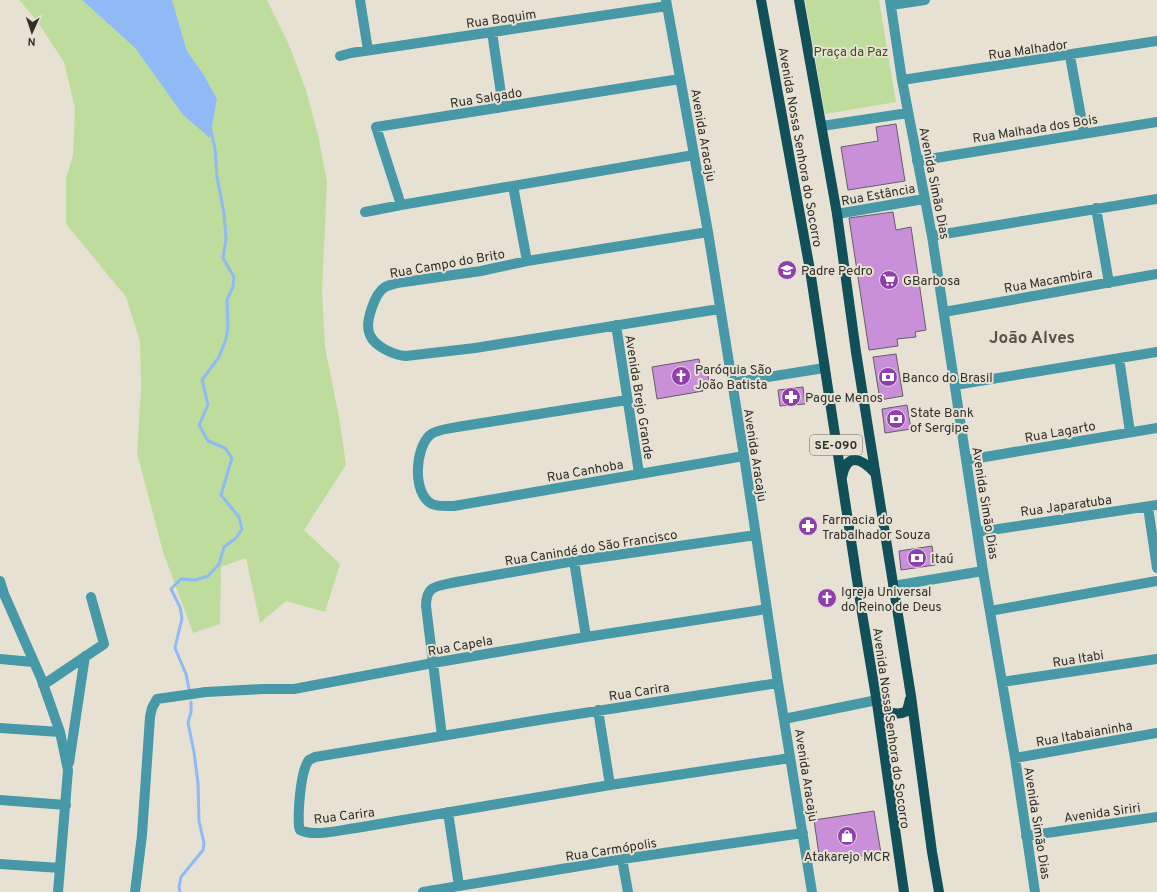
<svg xmlns="http://www.w3.org/2000/svg" width="1157" height="892" font-family="Overpass,sans-serif">
<rect width="100%" height="100%" fill="#e7e1d4"/>
<path fill="#bedd9c" d="M19,0H82L135,48L183,115L210,137L217,99L204,75L187,51L172,0H267L269,4L289,45L306,90L318,135L327,182L322,291L325,347L339,417L346,465L304,530L340,564L325,612L286,601L260,623L246,558L221,567L220,624L193,633L163,552L137,453L141,388L140,341L126,297L66,224V178L73,156L75,108L64,62L37,21Z
M805,0H879L896,102L825,114Z"/>
<path fill="#8fbaf5" d="M82,0H172L187,51L204,75L217,99L210,138L183,115L135,48Z"/>
<g fill="none" stroke-linecap="round" stroke-linejoin="round">
<path stroke="#8fbaf5" stroke-width="3" d="M189,689L186,674L175,648L182,618L180,607L171,589L181,579L195,580L208,576L219,564L224,547L236,538L242,529L239,517L221,495L232,458L225,448L208,441L199,425L208,405L202,380L219,357L226,339L228,327L227,300L233,287L234,277L223,258L226,239L224,213L217,177L215,149L211,130
M180,892L179,887L181,877L203,850L204,843L199,821L198,783L194,752L188,723L191,712V702"/>
</g>
<path fill="#c990d9" stroke="#655d67" d="M896,124L905,181L848,190L841,147L878,141L876,127Z
M893,212L896,230L911,227L926,330L915,332L916,337L897,339L898,346L869,350L849,218Z
M896,354L903,396L880,400L873,357Z
M699,359L701,370L707,369L709,381L702,383L703,391L657,399L652,367Z
M803,387L805,404L780,406L778,390Z
M907,405L911,429L885,433L882,409Z
M932,546L935,565L901,570L899,551Z
M874,811L881,853L820,862L814,820Z"/>
<g fill="none" stroke-linecap="round" stroke-linejoin="round">
<path stroke="#4899a7" stroke-width="10" d="M360,0L368,50
M666,0L708,232L744,456L778,683L812,892
M890,0L902,80L932,236L983,571L1015,758L1035,892
M891,5L925,0
M492,32L503,107
M340,56L351,53L667,6
M1070,56L1084,133
M680,79L376,127L401,205L694,155
M902,80L1157,41
M822,126L908,113
M917,161L1157,122
M513,186L527,261
M1096,208L1109,283
M365,212L401,205
M837,214L924,199
M708,232L527,261L481,271L397,283C394,284 389,285 385,287C375,293 364,323 370,335C375,347 394,355 406,356L475,348L719,309
M932,236L1157,199
M944,312L1157,274
M616,325L639,473
M1119,358L1130,432
M731,383L824,368
M955,385L1157,352
M627,400L457,427C449,429 437,429 430,435C415,448 412,494 432,504C439,507 447,506 454,506L744,456
M967,460L1157,428
M1148,507L1157,568
M978,532L1157,505
M574,561L586,637
M0,581L4,594L41,678L60,732L68,770L58,892
M893,586L983,571
M990,611L1157,581
M0,659L33,662
M1002,682L1157,659
M778,683L539,720L315,757L309,760C300,771 298,813 299,827L300,830C313,837 341,830 356,828L610,785L790,758
M43,685L104,644L91,597
M598,710L610,785
M784,719L877,700
M0,728L60,732
M442,736L426,606C426,587 435,586 451,583L574,561L756,535
M1015,758L1157,733
M69,763L85,656
M0,800L66,805
M448,812L459,886
M1026,836L1157,817
M622,859L628,892
M0,864L60,868
M135,892L142,835L150,717L152,708L157,699L206,692L263,689H294L433,663L586,637L767,609
M423,892L622,859L803,833"/>
<path stroke="#114f59" stroke-width="10" d="M761,0L810,270L862,613L877,703L904,892
M799,0L837,214L856,352L911,696L932,852L939,892
M842,477C847,452 861,458 875,473
M877,703C885,711 896,717 907,711L910,699"/>
</g>
<defs>
<symbol id="school-disc" viewBox="-11 -11 22 22"><circle r="9.5" fill="#8f3ead" stroke="#e7e1d4"/><path d="M0-5L7-2L0 1L-7-2ZM-4 1L0 2.5L4 1V4Q0 6-4 4Z" fill="#fff"/></symbol>
<symbol id="supermarket-disc" viewBox="-11 -11 22 22"><circle r="9.5" fill="#8f3ead" stroke="#e7e1d4"/><path d="M-6-5.5h2.5l.6 2H6L4.5 2H-2.5L-4.4-4H-6ZM-1.5 3.2a1.3 1.3 0 1 0 .1 0ZM3 3.2a1.3 1.3 0 1 0 .1 0Z" fill="#fff"/></symbol>
<symbol id="church-disc" viewBox="-11 -11 22 22"><circle r="9.5" fill="#8f3ead" stroke="#e7e1d4"/><path d="M-1.2-6h2.4v3.5h3.3v2.4h-3.3V6h-2.4V-.1h-3.3v-2.4h3.3Z" fill="#fff"/></symbol>
<symbol id="bank-disc" viewBox="-11 -11 22 22"><circle r="9.5" fill="#8f3ead" stroke="#e7e1d4"/><path d="M-6-4H6V4H-6ZM0-2.3a2.3 2.3 0 1 0 0 4.6a2.3 2.3 0 1 0 0-4.6Z" fill="#fff"/></symbol>
<symbol id="pharmacy-disc" viewBox="-11 -11 22 22"><circle r="9.5" fill="#8f3ead" stroke="#e7e1d4"/><path d="M-2-6h4v4h4v4h-4v4h-4v-4h-4v-4h4Z" fill="#fff"/></symbol>
<symbol id="shop-disc" viewBox="-11 -11 22 22"><circle r="9.5" fill="#8f3ead" stroke="#e7e1d4"/><path d="M-5-2.5h2.3a2.7 3.5 0 0 1 5.4 0H5L5.5 6h-11ZM-1.5-2.5h3a1.5 2.3 0 0 0-3 0Z" fill="#fff"/></symbol>
</defs>
<g fill-rule="evenodd">
<use href="#school-disc" x="776" y="259" width="22" height="22"/>
<use href="#supermarket-disc" x="878" y="269" width="22" height="22"/>
<use href="#church-disc" x="670" y="365" width="22" height="22"/>
<use href="#bank-disc" x="877" y="366" width="22" height="22"/>
<use href="#pharmacy-disc" x="780" y="386" width="22" height="22"/>
<use href="#bank-disc" x="885" y="408" width="22" height="22"/>
<use href="#pharmacy-disc" x="797" y="515" width="22" height="22"/>
<use href="#bank-disc" x="906" y="547" width="22" height="22"/>
<use href="#church-disc" x="816" y="587" width="22" height="22"/>
<use href="#shop-disc" x="836" y="825" width="22" height="22"/>
</g>
<g text-anchor="middle" stroke-width="4" stroke-linejoin="round" paint-order="stroke">
<rect fill="#e7e1d4" stroke="#68645d" stroke-width="1" x="810" y="435" width="52" height="20" rx="3"/>
<g font-size="12" font-weight="bold" fill="#312f2a">
<text x="836" y="449">SE-090</text>
</g>
<g font-size="13" fill="#312f2a" stroke="#e7e1d4">
<text transform="translate(501 18) rotate(-8)" y="5">Rua Boquim</text>
<text transform="translate(1028 49) rotate(-8)" y="5">Rua Malhador</text>
<text transform="translate(486 97) rotate(-9)" y="5">Rua Salgado</text>
<text transform="translate(1035 128) rotate(-9)" y="5">Rua Malhada dos Bois</text>
<text transform="translate(704 135) rotate(80)" y="5">Avenida Aracaju</text>
<text transform="translate(801 147) rotate(80)" y="5">Avenida Nossa Senhora do Socorro</text>
<text transform="translate(935 183) rotate(79)" y="5">Avenida Simão Dias</text>
<text transform="translate(878 194) rotate(-10)" y="5">Rua Estância</text>
<text transform="translate(447 263) rotate(-10)" y="5">Rua Campo do Brito</text>
<text transform="translate(1048 280) rotate(-10)" y="5">Rua Macambira</text>
<text transform="translate(640 397) rotate(81)" y="5">Avenida Brejo Grande</text>
<text transform="translate(1060 431) rotate(-10)" y="5">Rua Lagarto</text>
<text transform="translate(756 455) rotate(81)" y="5">Avenida Aracaju</text>
<text transform="translate(585 470) rotate(-10)" y="5">Rua Canhoba</text>
<text transform="translate(986 503) rotate(81)" y="5">Avenida Simão Dias</text>
<text transform="translate(1066 505) rotate(-8)" y="5">Rua Japaratuba</text>
<text transform="translate(591 547) rotate(-9)" y="5">Rua Canindé do São Francisco</text>
<text transform="translate(460 645) rotate(-10)" y="5">Rua Capela</text>
<text transform="translate(1078 658) rotate(-9)" y="5">Rua Itabi</text>
<text transform="translate(639 691) rotate(-9)" y="5">Rua Carira</text>
<text transform="translate(892 728) rotate(82)" y="5">Avenida Nossa Senhora do Socorro</text>
<text transform="translate(1084 733) rotate(-10)" y="5">Rua Itabaianinha</text>
<text transform="translate(807 775) rotate(81)" y="5">Avenida Aracaju</text>
<text transform="translate(1102 812) rotate(-8)" y="5">Avenida Siriri</text>
<text transform="translate(344 815) rotate(-7)" y="5">Rua Carira</text>
<text transform="translate(1038 823) rotate(81)" y="5">Avenida Simão Dias</text>
<text transform="translate(611 849) rotate(-9)" y="5">Rua Carmópolis</text>
</g>
<g font-size="13" fill="#3a5317" stroke="#e7e1d4">
<text x="851" y="56">Praça da Paz</text>
</g>
<g font-size="13" fill="#312f2a" stroke="#e7e1d4" text-anchor="start">
<text x="801" y="275">Padre Pedro</text>
<text x="903" y="285">GBarbosa</text>
<text x="695" y="374">Paróquia São<tspan x="695" dy="15">João Batista</tspan></text>
<text x="902" y="382">Banco do Brasil</text>
<text x="805" y="402">Pague Menos</text>
<text x="910" y="417">State Bank<tspan x="910" dy="15">of Sergipe</tspan></text>
<text x="822" y="524">Farmacia do<tspan x="822" dy="15">Trabalhador Souza</tspan></text>
<text x="931" y="563">Itaú</text>
<text x="841" y="596">Igreja Universal<tspan x="841" dy="15">do Reino de Deus</tspan></text>
<text x="847" y="861" text-anchor="middle">Atakarejo MCR</text>
</g>
<g font-size="17" font-weight="bold" fill="#585348" stroke="#e7e1d4">
<text x="1032" y="343">João Alves</text>
</g>
</g>
<g transform="translate(32 32) rotate(183)" stroke="#e7e1d4" stroke-width="3" paint-order="stroke">
<path d="M0-3L7 15L0 10L-7 15Z" fill="#312f2a"/>
<text y="-6" font-size="11" font-weight="bold" text-anchor="middle" fill="#312f2a">N</text>
</g>
</svg>
